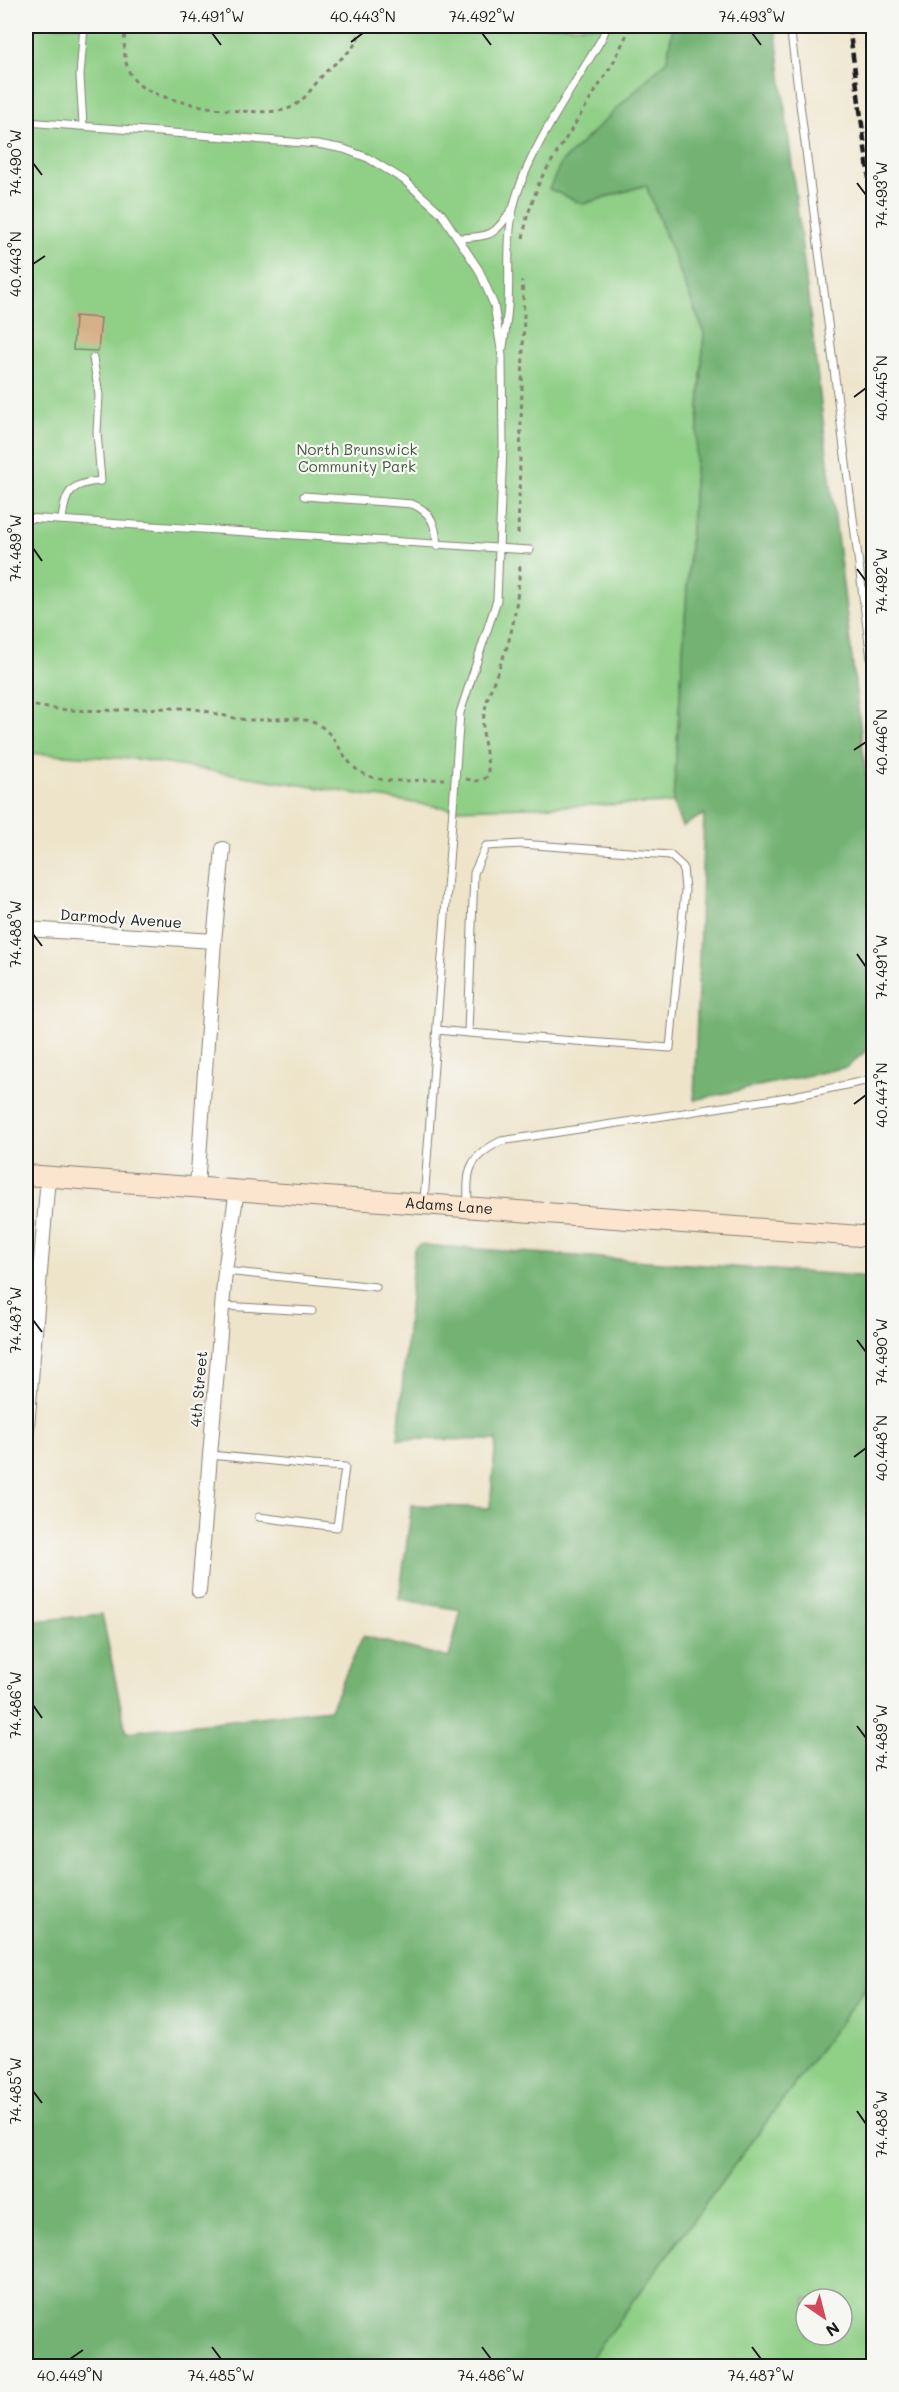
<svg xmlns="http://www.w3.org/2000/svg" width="899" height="2392" font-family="Mali,sans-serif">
<rect width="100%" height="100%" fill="#f6f6f2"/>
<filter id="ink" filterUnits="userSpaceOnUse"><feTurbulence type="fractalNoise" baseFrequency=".0167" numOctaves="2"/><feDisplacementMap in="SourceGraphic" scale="12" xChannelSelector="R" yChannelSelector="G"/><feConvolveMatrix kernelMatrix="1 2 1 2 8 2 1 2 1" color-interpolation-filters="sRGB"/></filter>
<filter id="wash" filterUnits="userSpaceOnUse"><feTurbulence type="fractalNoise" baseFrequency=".008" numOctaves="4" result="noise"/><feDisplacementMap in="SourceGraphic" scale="24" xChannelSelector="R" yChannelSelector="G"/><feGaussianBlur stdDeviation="1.35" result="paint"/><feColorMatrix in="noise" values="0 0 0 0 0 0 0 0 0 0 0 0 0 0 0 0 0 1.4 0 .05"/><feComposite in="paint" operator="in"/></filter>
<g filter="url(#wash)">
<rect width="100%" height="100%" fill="#eee4ca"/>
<path fill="#8fcf86" stroke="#567651" stroke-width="1.5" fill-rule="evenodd" d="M26,26H673L667,60L561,163L583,204L646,185L704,333L673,803L453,809L136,759L26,753Z
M873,1978V2366H585ZM806,2299H842V2335H806Z"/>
<path fill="#73b273" stroke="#486748" stroke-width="1.5" d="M673,26H775L873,831V1045L847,1067L694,1100L704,814L682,827L673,803L704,333L646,185L583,204L549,189L561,163L667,60Z
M419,1245L873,1277V1978L585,2366H26V1622L102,1614L126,1732L330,1709L363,1636L449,1658L461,1610L399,1599L412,1505L490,1508L496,1440L398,1439L414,1249Z"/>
<g id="blocks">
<path fill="#d6b086" d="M75,316L101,318L98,351L73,350Z"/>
</g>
</g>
<g filter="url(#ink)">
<use href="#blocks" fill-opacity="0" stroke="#858073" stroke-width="1.5"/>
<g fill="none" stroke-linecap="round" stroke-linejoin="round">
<defs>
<path id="lane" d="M790,26L874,682
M26,122L318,144L344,149L368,158L404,180L441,213L479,270L494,305L502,356L503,447L497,600L460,713L424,1201
M83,125L80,76L84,26
M460,238C492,236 494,236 512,209
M503,347C505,333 507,320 508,306C510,272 506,238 514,205C527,152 574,86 602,38L607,26
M304,496L412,504C432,512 436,525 437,546
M26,518L530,550
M62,520C65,491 71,483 101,481L97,432L99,395L93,358
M437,1030L468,1033L670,1048L685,890L683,867L670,855L521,844L486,846L474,873L468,1033
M468,1206C467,1170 467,1158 501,1141L794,1096L874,1079
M225,1271L376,1287
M222,1306L312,1311
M210,1455L313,1465L345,1467L337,1527L259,1517"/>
<path id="street" d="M26,929L214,941
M197,1187L214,941L223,849
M26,1439L48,1177
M199,1591L225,1271L237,1190"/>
<g id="secondary">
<path id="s1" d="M26,1175L874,1237"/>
</g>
</defs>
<use href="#lane" stroke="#858073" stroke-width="9"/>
<use href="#street" stroke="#858073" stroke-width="16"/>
<use href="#secondary" stroke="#858073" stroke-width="22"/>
<path stroke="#858073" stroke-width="3" stroke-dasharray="4.5 4.5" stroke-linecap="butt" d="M125,26C124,45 122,67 136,82C156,104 259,118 287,109C303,104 312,87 323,75C334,61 364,48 358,26
M523,238L527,217L540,180L613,63L631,26
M518,534L524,314L522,281
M26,704C78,716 128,708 181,708C204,708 225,718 248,720C269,721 292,715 312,722C337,730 340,761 362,773C385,786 418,779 444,779
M466,779C475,781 483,783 488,775C489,755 480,737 484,715C488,689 502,665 509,640C516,615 518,591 520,566"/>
<use href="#lane" stroke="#fff" stroke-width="7"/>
<use href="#street" stroke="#fff" stroke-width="14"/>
<use href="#secondary" stroke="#fbe5cf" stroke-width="20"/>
<path stroke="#1c1c1c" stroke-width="4.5" stroke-dasharray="9 4.5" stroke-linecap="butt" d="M849,26L874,216"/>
</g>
</g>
<path fill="none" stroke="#1c1c1c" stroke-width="2" d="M212,33L221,45M482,33L491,45M752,33L761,45M351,42L363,33M33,163L42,175M857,183L866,195M33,264L45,256M854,397L866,388M33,548L42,561M857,569L866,581M854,750L866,742M33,934L42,946M857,954L866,967M854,1104L866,1095M33,1320L42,1332M857,1340L866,1352M854,1457L866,1448M33,1705L42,1718M857,1726L866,1738M33,2091L42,2103M857,2111L866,2124M212,2347L221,2359M482,2347L491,2359M752,2347L761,2359M70,2359L83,2350"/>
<g text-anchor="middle" stroke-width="4.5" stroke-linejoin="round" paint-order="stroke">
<g font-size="15" fill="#445b41" stroke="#f6f6f2">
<text x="357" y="455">North Brunswick<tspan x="357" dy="17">Community Park</tspan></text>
</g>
<g font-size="15" fill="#1c1c1c" stroke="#f6f6f2">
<text transform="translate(121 919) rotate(4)" y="5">Darmody Avenue</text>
<text dy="5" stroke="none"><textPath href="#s1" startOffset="424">Adams Lane</textPath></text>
<text transform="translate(199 1389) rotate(-85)" y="5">4th Street</text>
</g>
</g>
<rect width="899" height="2392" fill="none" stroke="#f6f6f2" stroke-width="66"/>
<g transform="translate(824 2317) rotate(145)"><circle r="28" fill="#f6f6f2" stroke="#9f9f9c" stroke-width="1.5"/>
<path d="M0-4.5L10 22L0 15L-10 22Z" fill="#d1495b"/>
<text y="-9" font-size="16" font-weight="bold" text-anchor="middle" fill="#1c1c1c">N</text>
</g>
<rect x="33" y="33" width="833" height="2326" fill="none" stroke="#1c1c1c" stroke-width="2"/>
<g font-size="15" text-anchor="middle" fill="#1c1c1c">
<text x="212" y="22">74.491°W</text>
<text x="363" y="22">40.443°N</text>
<text x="482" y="22">74.492°W</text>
<text x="752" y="22">74.493°W</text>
<text transform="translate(16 163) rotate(-90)" y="5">74.490°W</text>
<text transform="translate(882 195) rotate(-90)" y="5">74.493°W</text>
<text transform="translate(16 264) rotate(-90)" y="5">40.443°N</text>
<text transform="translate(882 388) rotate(-90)" y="5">40.445°N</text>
<text transform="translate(16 548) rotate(-90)" y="5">74.489°W</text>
<text transform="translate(882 581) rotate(-90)" y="5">74.492°W</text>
<text transform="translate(882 742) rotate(-90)" y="5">40.446°N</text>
<text transform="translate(16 934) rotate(-90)" y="5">74.488°W</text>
<text transform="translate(882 967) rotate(-90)" y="5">74.491°W</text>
<text transform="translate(882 1095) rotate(-90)" y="5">40.447°N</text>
<text transform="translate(16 1320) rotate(-90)" y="5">74.487°W</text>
<text transform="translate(882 1352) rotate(-90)" y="5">74.490°W</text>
<text transform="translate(882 1448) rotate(-90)" y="5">40.448°N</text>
<text transform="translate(16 1705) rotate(-90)" y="5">74.486°W</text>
<text transform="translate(882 1738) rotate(-90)" y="5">74.489°W</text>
<text transform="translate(16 2091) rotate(-90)" y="5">74.485°W</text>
<text transform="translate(882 2124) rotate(-90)" y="5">74.488°W</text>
<text x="70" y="2381">40.449°N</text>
<text x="221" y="2381">74.485°W</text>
<text x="491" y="2381">74.486°W</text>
<text x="761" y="2381">74.487°W</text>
</g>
</svg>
